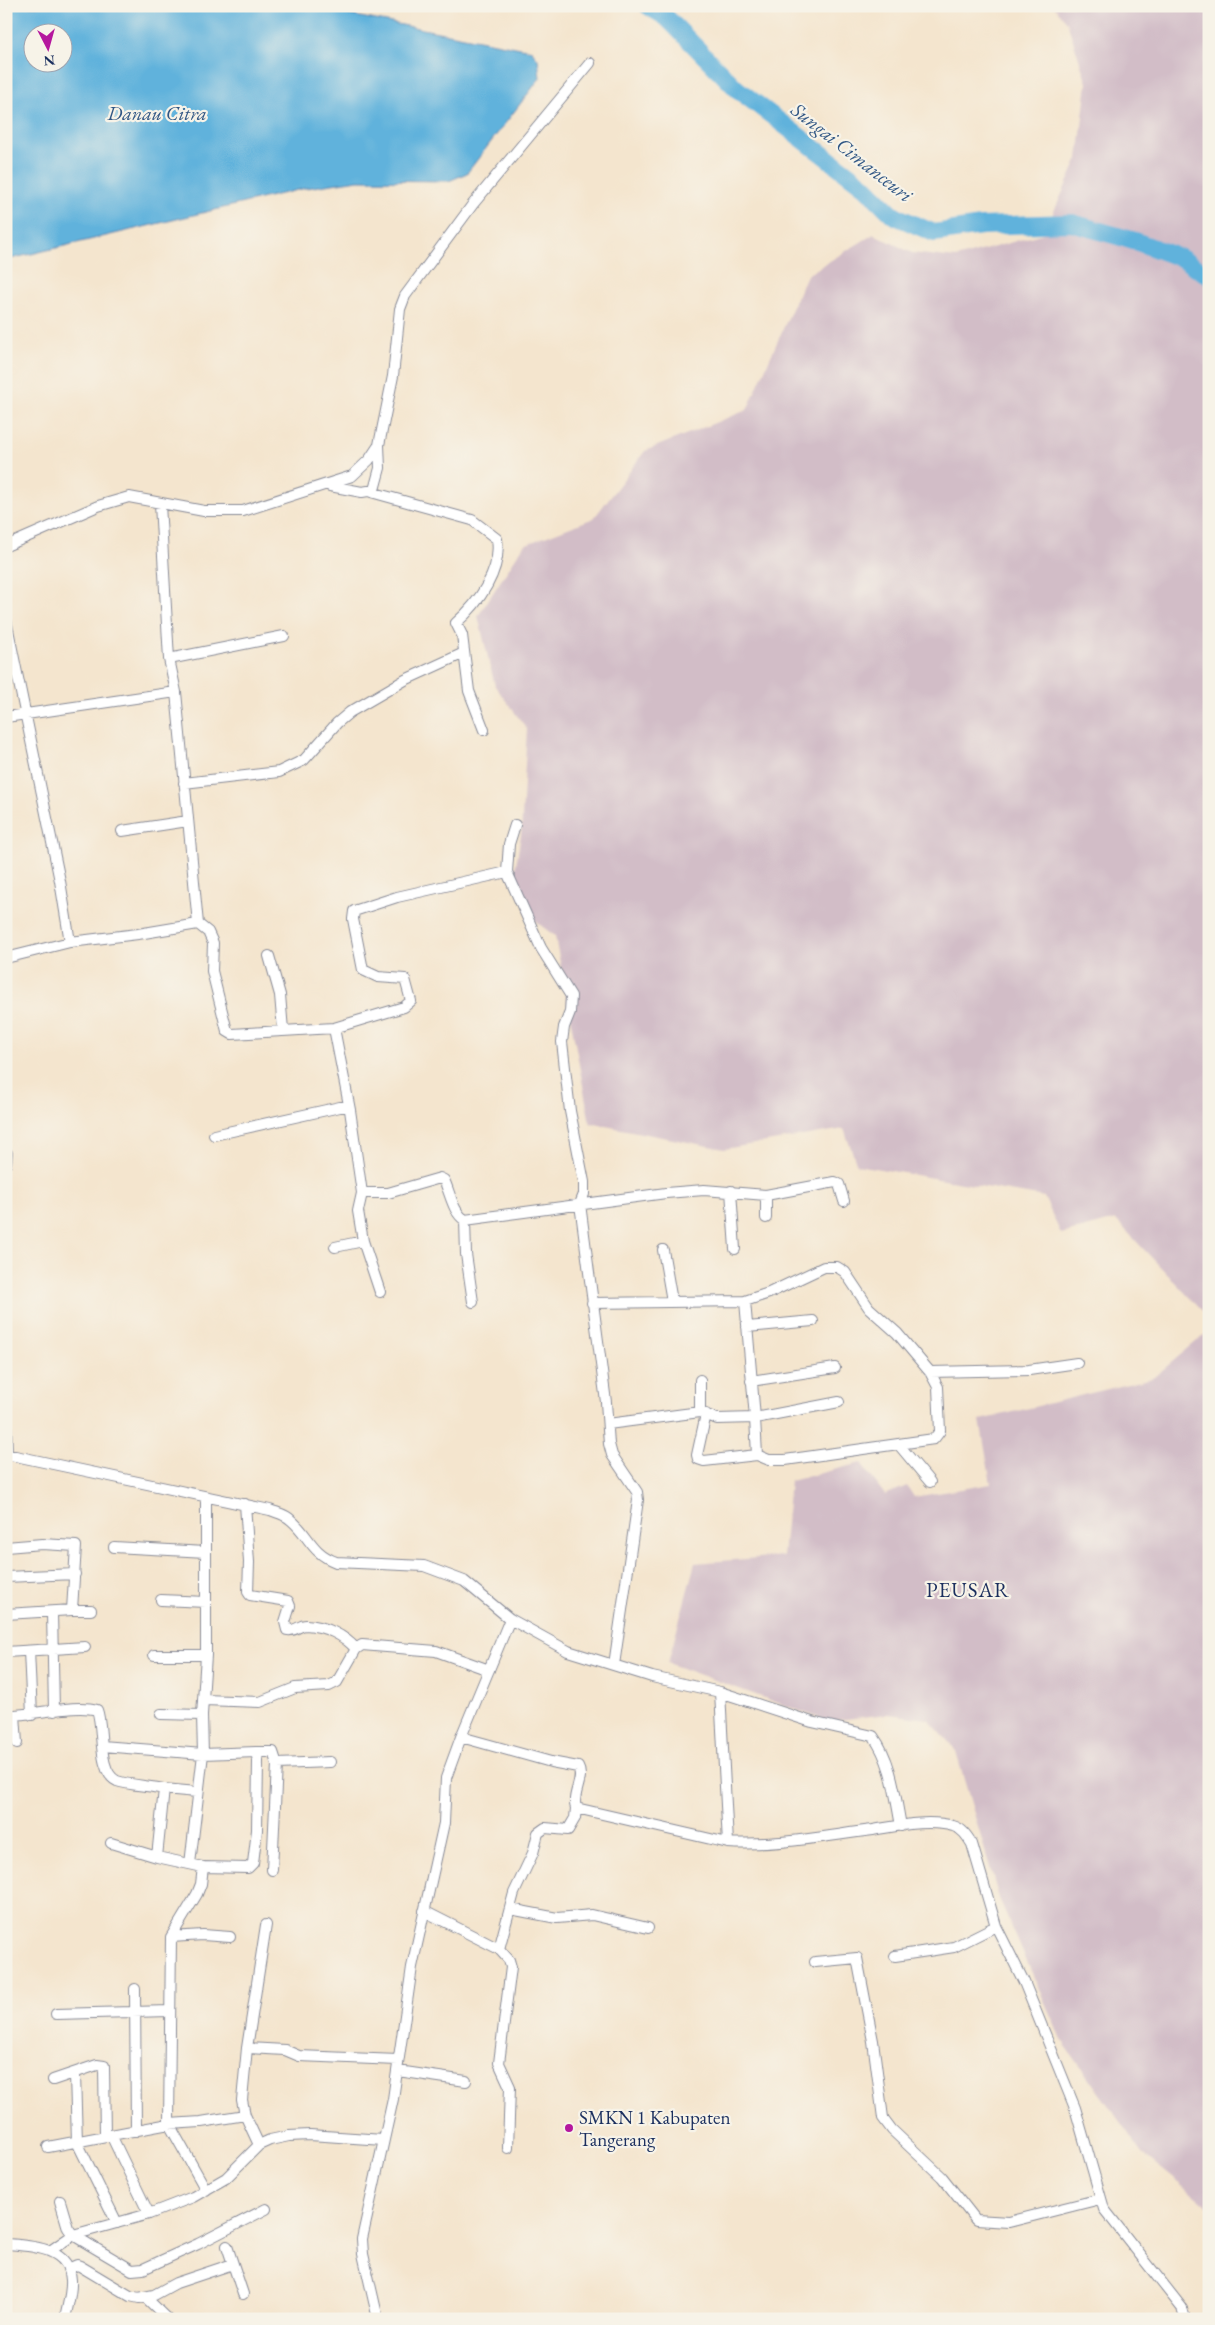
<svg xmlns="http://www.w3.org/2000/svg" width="1215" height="2325" font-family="'EB Garamond',serif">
<rect width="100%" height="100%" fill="#f7f3e8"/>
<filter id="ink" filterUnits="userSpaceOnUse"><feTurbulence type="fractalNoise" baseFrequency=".02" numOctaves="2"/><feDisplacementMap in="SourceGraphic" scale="10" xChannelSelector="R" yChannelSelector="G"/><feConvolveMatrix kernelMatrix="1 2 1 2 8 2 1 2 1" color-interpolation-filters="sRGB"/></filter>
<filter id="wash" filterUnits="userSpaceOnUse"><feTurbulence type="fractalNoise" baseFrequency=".0096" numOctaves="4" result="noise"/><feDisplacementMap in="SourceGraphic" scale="20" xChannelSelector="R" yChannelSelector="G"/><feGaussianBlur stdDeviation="1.12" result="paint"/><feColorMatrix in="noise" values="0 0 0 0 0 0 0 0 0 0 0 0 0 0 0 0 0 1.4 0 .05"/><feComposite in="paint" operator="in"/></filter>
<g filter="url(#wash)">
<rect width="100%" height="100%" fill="#f4e5ce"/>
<path fill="#d2bdc7" d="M1054,6H1209V1318L1116,1220L1061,1234L1044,1197L857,1165L844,1129L724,1149L590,1123L555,936L527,915L515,870L521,835L527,729L495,686L478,616L524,545L594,518L645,451L747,410L807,275L874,234L912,253L956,258L1044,233L1078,159L1087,83L1067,22Z
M1209,1331V2207L1143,2154L1061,2039L999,1898L955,1749L928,1719L888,1714L828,1721L668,1663L695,1563L783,1556L790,1481L861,1463L885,1495L907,1486L914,1497L991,1484L980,1420L1153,1378Z"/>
<path fill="#61b2dc" stroke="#3e709d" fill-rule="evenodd" d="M6,6H304L531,50L538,59L540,78L467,173L449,181L358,180L306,188L6,260ZM32,32H62V62H32Z"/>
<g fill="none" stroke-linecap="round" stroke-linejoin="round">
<path stroke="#61b2dc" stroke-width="18" d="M648,6L667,18L737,89L864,186L893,215L934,233L981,226L1072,223L1135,241L1181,258L1209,276"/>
</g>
</g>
<g filter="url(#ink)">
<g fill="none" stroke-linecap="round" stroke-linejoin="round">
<defs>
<path id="minor" d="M330,486L362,492L374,490L380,468L379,445
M371,492L472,520L497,539C502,570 479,603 456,623L462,635L469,691L484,730
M160,504L169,659L176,692L198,924L208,932L213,943L212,971L227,1031L232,1034L334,1028L404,1007L411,1001L405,979L378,977L363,970L353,919L354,911L397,897L507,872L541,948L571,996L570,1012L564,1027L562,1042L570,1111L584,1182V1194L580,1204L606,1402L609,1444L612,1455L637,1492L638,1500L614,1665
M6,546L98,506L129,497L204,511H243L352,476L369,460L379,445L393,376L400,309L405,296L473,204L590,63
M6,620L60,881L70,942L138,934L198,924
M169,659L284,636
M6,717L176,692
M184,783L279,772L304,760L337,723L350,712L405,680L464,653
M122,831L188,821
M507,872L509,844L515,825
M269,956L280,995L283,1030
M6,958L70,942
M334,1028L350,1110L362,1193L358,1211L363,1241L380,1292
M214,1135L349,1105
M6,1164L7,1153
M731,1191L735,1249
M362,1193H388L440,1178L444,1180C450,1192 453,1213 465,1220L666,1193L704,1190L766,1195L835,1182L839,1184L844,1201
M766,1195V1218
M465,1220L466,1254L473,1302
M335,1247L363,1241
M663,1250L672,1301
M592,1303L745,1301L769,1293L824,1267H837L845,1272L869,1308L897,1333L930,1372L938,1387L940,1431L934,1439L785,1460H769L757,1455L755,1418L839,1402
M747,1327L813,1321
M930,1372L1029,1370L1077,1363
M751,1381L835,1368
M700,1412V1380
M706,1414L697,1455L698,1459L704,1461L757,1455
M6,1422L7,1455
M608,1424L700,1412L717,1419L755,1418L745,1301
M899,1445L930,1482
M6,1454L270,1510C277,1513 285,1514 291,1520C309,1535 311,1553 336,1562L424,1566L464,1581L510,1619L568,1651L652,1677L720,1692L812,1722L873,1736C892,1762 895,1795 901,1826
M245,1504L249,1562L248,1592L250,1595L288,1601L290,1606L285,1622L287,1630C295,1632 299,1625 306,1625C325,1626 344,1635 356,1649
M6,1547L42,1544L76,1546L72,1610L6,1614
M114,1547L206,1552
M6,1577L75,1574
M161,1600L206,1602
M72,1610H91
M52,1612L54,1711
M29,1651L32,1715
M6,1652L85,1647
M154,1655H206
M720,1692L728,1843
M204,1700L260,1702L295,1688L329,1686L337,1682L356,1649L362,1645L436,1651L489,1670
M161,1714L202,1715
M6,1715C32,1716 75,1703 97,1710C104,1727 97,1772 117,1781C127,1785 152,1786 164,1789L157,1857L203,1867L201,1884L197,1894L171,1937L169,2124L206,2190
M15,1715L17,1743
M461,1737L551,1762L578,1767C585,1779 571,1794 576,1808L728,1843C776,1846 825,1836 873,1830C898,1826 928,1819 953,1826C962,1828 967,1836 972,1844L996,1926L1024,1982L1075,2108L1104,2209L1182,2308L1185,2319
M102,1746L203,1754L256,1752L258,1761L257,1830L253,1863L248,1868L203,1867
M256,1752H273L277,1764L330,1762
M164,1789L197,1792
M111,1843L157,1857
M190,1864L203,1754L202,1715L206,1655V1498
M272,1870L277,1764
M510,1909L557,1918L592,1915L648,1928
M424,1911L499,1949L509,1960L511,1967L499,2063L510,2087L508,2148
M171,1937L203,1935L230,1937
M499,1949L514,1893L533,1853L538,1833L545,1828L568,1830L575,1818L576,1808
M895,1956L954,1947L996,1926
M815,1962L857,1958L873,2041L883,2118L892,2130L942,2177L976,2220L1009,2222L1100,2199
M6,1977H7
M135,1989L136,2131
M56,2014L170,2011
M247,2048L285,2050L299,2056L398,2060
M398,2071L466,2081
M75,2074L77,2142L117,2223
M53,2080L97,2065L104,2066L105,2136
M245,2115L242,2100L247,2048L266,1925
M111,2135L149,2214
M48,2147L169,2124L201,2122L245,2115L259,2145
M60,2201L68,2228L73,2235L132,2270L143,2269L198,2244L266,2209
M6,2244C31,2246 69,2247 71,2280C72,2293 67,2307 65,2319
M50,2251L73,2235L149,2214L193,2197L226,2178L259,2145L270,2140L289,2136L310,2135L383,2140
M233,2264L243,2294
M68,2269L77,2265L80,2266L130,2296L139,2298L154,2295L176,2283L233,2264L227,2246
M145,2297L168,2319
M378,2319L363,2254L362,2239L393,2099L412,1967L444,1823L446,1778L461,1737L510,1619"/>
</defs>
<use href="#minor" stroke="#888a96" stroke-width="12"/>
<use href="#minor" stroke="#fff" stroke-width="10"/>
</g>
</g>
<circle fill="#b5179e" stroke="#f7f3e8" stroke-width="2" cx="569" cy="2128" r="5"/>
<g text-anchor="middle" stroke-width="4.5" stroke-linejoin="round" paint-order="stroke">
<g font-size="19" fill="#1b2f5e" stroke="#f7f3e8" text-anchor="start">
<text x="579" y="2124">SMKN 1 Kabupaten<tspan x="579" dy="22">Tangerang</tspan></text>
</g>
<g font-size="20" font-style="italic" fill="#305684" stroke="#f7f3e8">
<text x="157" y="120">Danau Citra</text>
<text transform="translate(852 152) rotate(38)" y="7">Sungai Cimanceuri</text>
</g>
<g font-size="21" letter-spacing="1" fill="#1b2f5e" stroke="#f7f3e8">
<text x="968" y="1597">PEUSAR</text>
</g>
</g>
<rect width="1215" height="2325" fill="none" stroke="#f7f3e8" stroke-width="25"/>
<g transform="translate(48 48) rotate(174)"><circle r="24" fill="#f7f3e8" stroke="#9fa5b1"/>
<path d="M0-4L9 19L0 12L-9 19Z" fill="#b5179e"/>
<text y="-8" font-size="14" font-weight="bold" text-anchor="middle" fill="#1b2f5e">N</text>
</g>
</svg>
